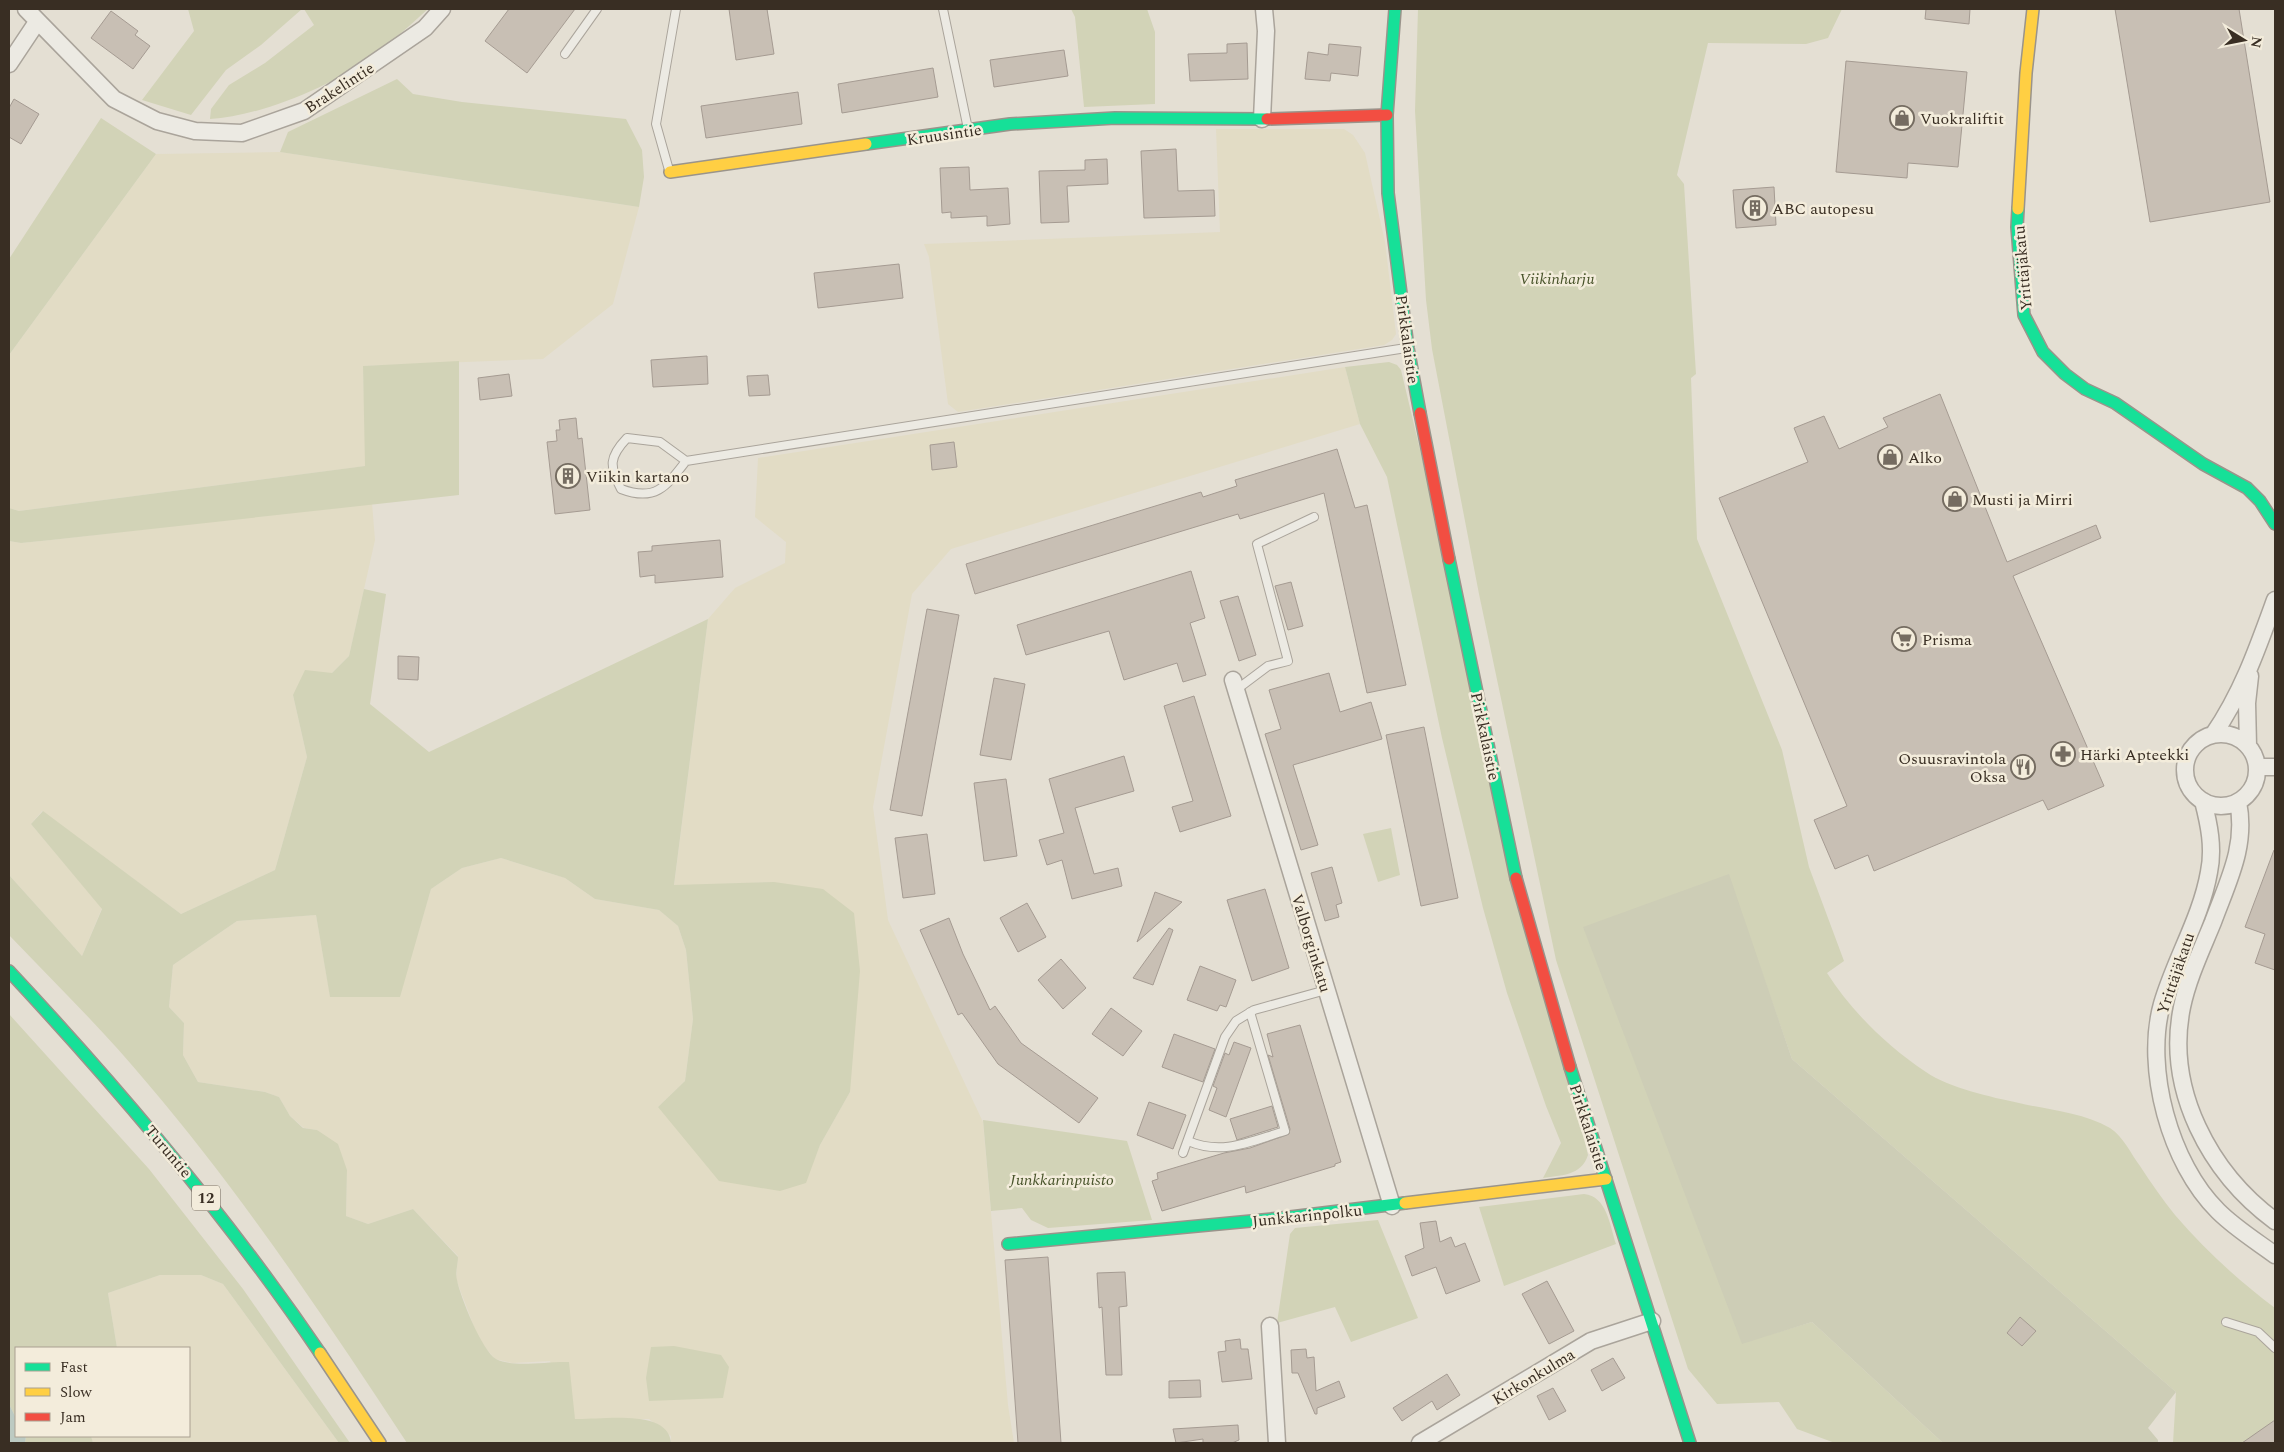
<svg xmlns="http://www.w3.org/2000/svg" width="2284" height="1452" font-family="Spectral,serif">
<rect width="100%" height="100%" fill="#e4dfd3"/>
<path fill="#e2dcc5" d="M1216,129H1344L1353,135L1365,153L1385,242L1396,334L1392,340L1384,345L958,412L948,404L929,257L924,244L1220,232Z
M280,152L639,207L613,304L543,359L363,366L366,466L19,511L9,508V355L156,154Z
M1345,367L1360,424L951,549L912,594L873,807L888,920L983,1122L1008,1405L1014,1443H671V1436L649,1419H575L550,1361L512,1363L495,1359L479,1340L456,1279L458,1256L413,1209L368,1224L346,1216L347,1170L317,1130L304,1128L290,1116L279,1097L265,1092L198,1082L183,1055L184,1023L169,1007L173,965L237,921L316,915L330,996L399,997L431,889L462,868L501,858L565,878L595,899L659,910L678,926L686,950L693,1019L685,1081L658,1107L805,1183L820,1145L850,1092L774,882L674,886L708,619L735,588L785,563L786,542L755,517L758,458Z
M372,503L375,540L349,656L332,673L293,695L307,757L275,870L181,914L42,811L31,824L102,908L82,956L9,875V541L21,543L51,540Z
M160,1275H201L223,1284L339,1443H93L91,1436H189V1348H117L108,1293Z"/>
<path fill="#d2d3b7" d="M188,9H302L261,45L226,70L191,115L142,100L194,31Z
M304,9H428C410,25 392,42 373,56C332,86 261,116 210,119L211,109L229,85L265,63L314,25Z
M1071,9H1147L1155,32V104L1084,107L1075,17Z
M1418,9H1842L1828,38L1806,44L1708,43L1677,175L1684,184L1696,374L1691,378L1697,539L1782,750L1809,867L1844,961L1827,973C1852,1012 1887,1046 1926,1072C1949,1088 1991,1097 2019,1103C2049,1110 2082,1112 2110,1128C2123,1136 2131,1154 2140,1166C2151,1183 2163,1200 2175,1215C2205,1250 2239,1281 2275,1308V1443H2173L2176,1392L1792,1059L1728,875L1742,1343L1812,1322L1943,1443H1835L1797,1429L1779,1402L1717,1404L1688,1369L1556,960L1479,594L1432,349L1426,300L1415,111Z
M397,79L413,94L462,102L626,119L642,150L644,177L639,207L280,152L288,132Z
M101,118L156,154L9,355V259Z
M459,361V495L51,540L21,543L9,541V508L19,511L365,466L363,366Z
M1389,362L1397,365L1401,370L1588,1155C1581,1176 1562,1175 1543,1178L1561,1143L1546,1106L1507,993L1483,908L1442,738L1387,477L1360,424L1345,367Z
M364,589L386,594L370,704L429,752L708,619L674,885L774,882L823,889L854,913L860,971L850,1092L820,1145L806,1183L780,1191L719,1181L658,1107L685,1081L693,1019L686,950L678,926L659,910L595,899L565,878L501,858L462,868L431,889L400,997H330L316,915L237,921L173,965L169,1007L184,1023L183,1055L198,1082L265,1092L279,1097L290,1116L303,1128L317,1130L338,1144L347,1170L346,1216L368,1224L413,1209L458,1257C458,1264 455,1273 457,1280C460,1296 482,1351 496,1359C513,1368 548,1361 569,1362L575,1419C600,1420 669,1408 671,1443H407C326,1320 244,1197 148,1084C105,1032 56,984 9,935V875L82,956L102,909L31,824L43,811L181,914L275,870L307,757L293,695L305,670L332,673L349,656Z
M1391,828L1400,875L1378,882L1363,834Z
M9,1014L149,1169L243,1289L350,1443H339L223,1284L201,1275H160L108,1293L117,1348H16V1418L9,1404Z
M983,1120L1127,1141L1152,1220L1048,1228L1031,1220L1022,1208L991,1211Z
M1584,1194C1607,1196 1610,1226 1616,1244L1504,1286L1479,1207Z
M1378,1220L1418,1318L1351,1342L1335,1307L1277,1323L1290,1234L1295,1228Z
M674,1346L721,1355L729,1367L723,1398L649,1401L646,1378L651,1347Z
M26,1436H91L93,1443H25Z"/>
<path fill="#cdcdb6" d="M1729,874L1792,1059L2176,1392L2148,1428L2158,1440V1443H1943L1812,1322L1742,1344L1583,927Z"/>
<path fill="#bccac2" d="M9,1404L16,1418V1436H26L25,1443H9Z"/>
<path fill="#c8bfb4" stroke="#a59b92" d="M509,9H575L527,73L485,41Z
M729,9H767L774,54L736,60Z
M1926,9H1970L1969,24L1925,19Z
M2115,9H2239L2270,202L2150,222Z
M111,11L138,31L135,35L150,46L133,69L91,38Z
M1247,43L1248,79L1190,81L1188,54L1227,53V44Z
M1329,44L1361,47L1358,76L1331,73L1330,81L1305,79L1308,52L1328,55Z
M1064,50L1068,76L994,87L990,60Z
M1846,61L1967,72L1958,167L1908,163L1907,178L1836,172Z
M933,68L938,97L842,113L838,84Z
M798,92L802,124L706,138L701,106Z
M14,99L39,114L21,144L9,137V108Z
M1176,149L1178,191L1214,190L1215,216L1144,218L1141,151Z
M1107,159L1108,184L1067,186L1069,222L1041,223L1039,171L1085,170V160Z
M969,167L970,190L1008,188L1010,224L987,226V216L951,218V212L942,213L940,168Z
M1774,187L1776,225L1736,228L1733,190Z
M899,264L903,298L818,308L814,273Z
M707,356L708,384L653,387L651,360Z
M509,374L512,396L480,400L478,378Z
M768,375L770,395L749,396L747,376Z
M1940,394L2007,562L2096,525L2101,538L2013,576L2104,786L2048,810L2043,800L1874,871L1868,855L1835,869L1814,820L1847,806L1719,498L1808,462L1794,428L1824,416L1839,449L1888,427L1883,418Z
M576,418L578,439L582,438L590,510L555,514L547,442L557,441L556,430H560L559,420Z
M954,442L957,467L932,470L930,445Z
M1337,449L1355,508L1367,505L1406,685L1367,693L1324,493L1240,519L1238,514L975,594L966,564L1201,492L1203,497L1237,486L1235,480Z
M720,540L723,577L655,583V575L640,577L638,552L652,551V546Z
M1191,571L1205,618L1190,623L1206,675L1183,682L1177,663L1124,680L1109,631L1026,655L1017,625Z
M1291,582L1303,626L1288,630L1275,586Z
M1238,596L1256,655L1239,661L1220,601Z
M927,609L959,615L922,816L890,810Z
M398,656L419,657L418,680L398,679Z
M1329,673L1340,712L1371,702L1382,739L1293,765L1318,845L1301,850L1265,734L1281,729L1269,690Z
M994,678L1025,684L1011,760L980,755Z
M1194,696L1231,816L1180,832L1172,807L1193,801L1164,706Z
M1424,727L1458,898L1421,906L1386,735Z
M1124,756L1134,791L1075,808L1094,874L1118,868L1122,886L1072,899L1062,860L1047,865L1039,840L1064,833L1049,779Z
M1006,779L1017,856L984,861L974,783Z
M927,834L935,894L903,898L895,838Z
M2274,850H2275V970L2255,963L2265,934L2245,927Z
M1332,867L1342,903L1336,905L1339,917L1325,921L1311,873Z
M1265,889L1289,968L1252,981L1227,900Z
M1155,892L1182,902L1137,942L1147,915Z
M1027,903L1046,937L1018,952L1000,918Z
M949,918L963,954L990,1010L995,1006L1021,1043L1098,1098L1079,1123L998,1064L962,1013L958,1015L920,930Z
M1169,928L1173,930L1153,985L1133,978Z
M1061,959L1086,988L1063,1009L1038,980Z
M1200,966L1236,980L1226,1007L1220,1005L1217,1011L1187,1000Z
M1111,1008L1142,1031L1123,1056L1092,1034Z
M1300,1025L1341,1162L1335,1164V1166L1246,1193L1245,1186L1162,1211L1152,1181L1158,1179L1157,1173L1224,1153L1250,1148L1289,1134L1290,1129L1268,1055L1273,1057L1267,1034Z
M1174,1034L1215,1049L1203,1082L1162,1067Z
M1234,1042L1251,1048L1226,1117L1209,1110L1217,1088L1213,1086L1225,1053L1229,1055Z
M1149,1102L1186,1115L1173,1149L1137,1135Z
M1272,1106L1278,1127L1237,1140L1230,1119Z
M1436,1221L1440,1242L1451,1237L1455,1247L1465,1243L1480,1281L1446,1294L1436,1267L1412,1276L1405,1256L1424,1248L1420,1223Z
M1048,1257L1061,1443H1018L1005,1260Z
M1125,1272L1127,1306L1119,1307L1122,1375H1106L1102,1307L1099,1308L1097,1273Z
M1547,1281L1574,1331L1549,1344L1522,1294Z
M2020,1317L2036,1331L2022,1346L2007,1333Z
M1240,1339L1241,1349H1248L1252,1379L1222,1382L1218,1352L1226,1351L1225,1341Z
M1306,1349L1307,1358L1314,1357L1316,1391L1339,1381L1345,1397L1317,1408V1414H1315L1298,1373H1292L1291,1350Z
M1613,1358L1625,1378L1602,1391L1591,1370Z
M1447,1374L1460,1395L1437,1410L1432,1401L1402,1421L1393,1408Z
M1200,1380L1201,1397L1169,1398V1381Z
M1553,1388L1566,1411L1549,1420L1537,1396Z
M2275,1420V1443H2242Z
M1238,1425L1239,1440L1232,1443H1203V1439L1176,1443L1173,1429Z"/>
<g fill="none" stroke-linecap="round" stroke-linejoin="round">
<defs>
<path id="lane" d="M943,9L968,129
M565,54L597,9
M669,170L656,124L676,9
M686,461C666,487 655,502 621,489C609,466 609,457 627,438L660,442L686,461L1406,348
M1236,690L1268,666L1288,661L1257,544L1314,517
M1188,1141C1223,1156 1251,1141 1285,1131L1250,1012
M1183,1153L1225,1037L1236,1021L1254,1010L1326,990
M2226,1322L2258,1332L2275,1348"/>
<path id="street" d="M26,9L114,99L157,121L195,131L242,133L304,111L425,28L442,9
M9,64L37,22
M1262,119L1266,31L1264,9
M1233,680L1392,1206
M2185 770a36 36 0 1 1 72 0a36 36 0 1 1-72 0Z
M2213,735C2242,693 2258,647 2275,600
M2248,746L2247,703L2250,676
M2257,767H2275
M2203,801C2209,824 2214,848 2209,872C2201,918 2175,959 2162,1004C2144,1068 2170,1164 2218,1211C2235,1228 2256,1241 2275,1255
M2238,802C2247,846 2228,881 2213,922C2202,949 2188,978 2182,1007C2165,1090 2210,1173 2275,1221
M1270,1326L1277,1443
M1420,1443L1591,1341L1652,1321"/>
<path id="fast" d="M1395,9L1387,115L1388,193L1408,348L1420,413
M866,144L1010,124L1115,118L1267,119
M2018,209L2017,227L2024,315L2043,352L2065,374L2085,389L2115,403L2203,464L2247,488L2260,501L2275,524
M1449,559L1516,878
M9,971C122,1092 227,1216 320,1353
M1570,1067L1690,1443
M1008,1244L1282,1218L1405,1203"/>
<path id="slow" d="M670,172L866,144
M2018,209L2026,73L2033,9
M1405,1203L1606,1179
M320,1353L380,1443"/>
<path id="jam" d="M1267,119L1387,115
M1420,413L1449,559
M1516,878L1570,1067"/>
</defs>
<use href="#lane" stroke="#aaa49b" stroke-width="10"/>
<use href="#street" stroke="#aaa49b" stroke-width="19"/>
<use href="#fast" stroke="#9a948b" stroke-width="14"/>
<use href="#slow" stroke="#9a948b" stroke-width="14"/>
<use href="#jam" stroke="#9a948b" stroke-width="14"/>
<use href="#lane" stroke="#eceae3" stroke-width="8"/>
<use href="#street" stroke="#eceae3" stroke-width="16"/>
<use href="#fast" stroke="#16e098" stroke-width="11"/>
<use href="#slow" stroke="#ffcf43" stroke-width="11"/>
<use href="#jam" stroke="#f24e42" stroke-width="11"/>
</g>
<defs>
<symbol id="shop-ring" viewBox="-11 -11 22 22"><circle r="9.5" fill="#f3ecdb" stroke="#756c61" stroke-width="1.5"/><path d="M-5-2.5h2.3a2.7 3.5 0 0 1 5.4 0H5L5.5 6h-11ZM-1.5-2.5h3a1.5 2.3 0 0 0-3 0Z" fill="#756c61"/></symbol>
<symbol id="building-ring" viewBox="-11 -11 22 22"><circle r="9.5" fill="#f3ecdb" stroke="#756c61" stroke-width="1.5"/><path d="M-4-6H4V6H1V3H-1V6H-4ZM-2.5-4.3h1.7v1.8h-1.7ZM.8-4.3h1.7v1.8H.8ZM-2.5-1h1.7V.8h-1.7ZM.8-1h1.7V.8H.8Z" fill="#756c61"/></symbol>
<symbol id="supermarket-ring" viewBox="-11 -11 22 22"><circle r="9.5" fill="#f3ecdb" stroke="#756c61" stroke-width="1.5"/><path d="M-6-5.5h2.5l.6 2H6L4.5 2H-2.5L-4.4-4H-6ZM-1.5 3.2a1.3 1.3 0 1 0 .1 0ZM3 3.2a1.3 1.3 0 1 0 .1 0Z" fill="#756c61"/></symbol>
<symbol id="pharmacy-ring" viewBox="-11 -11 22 22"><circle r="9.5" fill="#f3ecdb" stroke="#756c61" stroke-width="1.5"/><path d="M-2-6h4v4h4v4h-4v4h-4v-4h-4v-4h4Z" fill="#756c61"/></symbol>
<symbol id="restaurant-ring" viewBox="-11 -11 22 22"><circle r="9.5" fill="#f3ecdb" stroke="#756c61" stroke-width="1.5"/><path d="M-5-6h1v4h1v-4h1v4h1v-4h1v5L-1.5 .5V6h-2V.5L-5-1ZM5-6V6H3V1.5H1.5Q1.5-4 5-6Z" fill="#756c61"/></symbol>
</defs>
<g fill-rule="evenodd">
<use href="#shop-ring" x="1888" y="104" width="28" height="28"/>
<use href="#building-ring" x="1741" y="194" width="28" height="28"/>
<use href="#shop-ring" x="1876" y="443" width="28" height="28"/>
<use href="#building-ring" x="554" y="462" width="28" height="28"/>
<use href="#shop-ring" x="1941" y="485" width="28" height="28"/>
<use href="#supermarket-ring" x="1890" y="625" width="28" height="28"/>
<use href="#pharmacy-ring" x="2049" y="740" width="28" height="28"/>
<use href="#restaurant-ring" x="2009" y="753" width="28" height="28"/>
</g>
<g text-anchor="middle" stroke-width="5" stroke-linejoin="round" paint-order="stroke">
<rect fill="#f3ecdb" stroke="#71675a" stroke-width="1" x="192" y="1185.5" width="28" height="25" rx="4"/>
<g font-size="15" font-weight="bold" fill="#392e23">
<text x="206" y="1203">12</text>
</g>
<g font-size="16" fill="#392e23" stroke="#f3ecdb">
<text transform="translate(339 87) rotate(-33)" y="6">Brakelintie</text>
<text transform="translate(944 134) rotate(-8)" y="6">Kruusintie</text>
<text transform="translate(2022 268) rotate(-95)" y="6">Yrittäjäkatu</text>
<text transform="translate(1408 339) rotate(82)" y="6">Pirkkalaistie</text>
<text transform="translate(1486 736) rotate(78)" y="6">Pirkkalaistie</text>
<text transform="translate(1312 943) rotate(73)" y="6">Valborginkatu</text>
<text transform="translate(2175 973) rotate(-71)" y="6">Yrittäjäkatu</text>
<text transform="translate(1589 1127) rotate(72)" y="6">Pirkkalaistie</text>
<text transform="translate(169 1151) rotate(50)" y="6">Turuntie</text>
<text transform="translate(1307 1215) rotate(-6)" y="6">Junkkarinpolku</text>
<text transform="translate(1533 1376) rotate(-31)" y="6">Kirkonkulma</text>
</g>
<g font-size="16" fill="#392e23" stroke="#f3ecdb" text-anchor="start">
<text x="1920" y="124">Vuokraliftit</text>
<text x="1772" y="214">ABC autopesu</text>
<text x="1908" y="463">Alko</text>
<text x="586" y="482">Viikin kartano</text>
<text x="1972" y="505">Musti ja Mirri</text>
<text x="1922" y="645">Prisma</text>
<text x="2080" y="760">Härki Apteekki</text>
<text x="2006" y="764" text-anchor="end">Osuusravintola<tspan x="2006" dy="18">Oksa</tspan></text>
</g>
<g font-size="16" font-style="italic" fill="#49542b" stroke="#f3ecdb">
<text x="1557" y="284">Viikinharju</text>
<text x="1062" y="1185">Junkkarinpuisto</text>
</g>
</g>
<rect width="2284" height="1452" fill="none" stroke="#392e23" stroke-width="20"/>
<rect x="15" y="1347" width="175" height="90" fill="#f3ecdb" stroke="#a9a091"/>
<rect x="25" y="1363" width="25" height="8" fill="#16e098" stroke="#a9a091"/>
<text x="60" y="1372" font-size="15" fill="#392e23">Fast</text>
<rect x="25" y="1388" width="25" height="8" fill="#ffcf43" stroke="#a9a091"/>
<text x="60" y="1397" font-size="15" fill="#392e23">Slow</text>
<rect x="25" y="1413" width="25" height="8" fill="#f24e42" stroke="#a9a091"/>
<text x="60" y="1422" font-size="15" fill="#392e23">Jam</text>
<g transform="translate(2244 40) rotate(100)" stroke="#f3ecdb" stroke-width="4" paint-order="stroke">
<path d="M0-4L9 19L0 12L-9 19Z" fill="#392e23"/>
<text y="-8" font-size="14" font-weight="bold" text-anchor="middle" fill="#392e23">N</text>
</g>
</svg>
